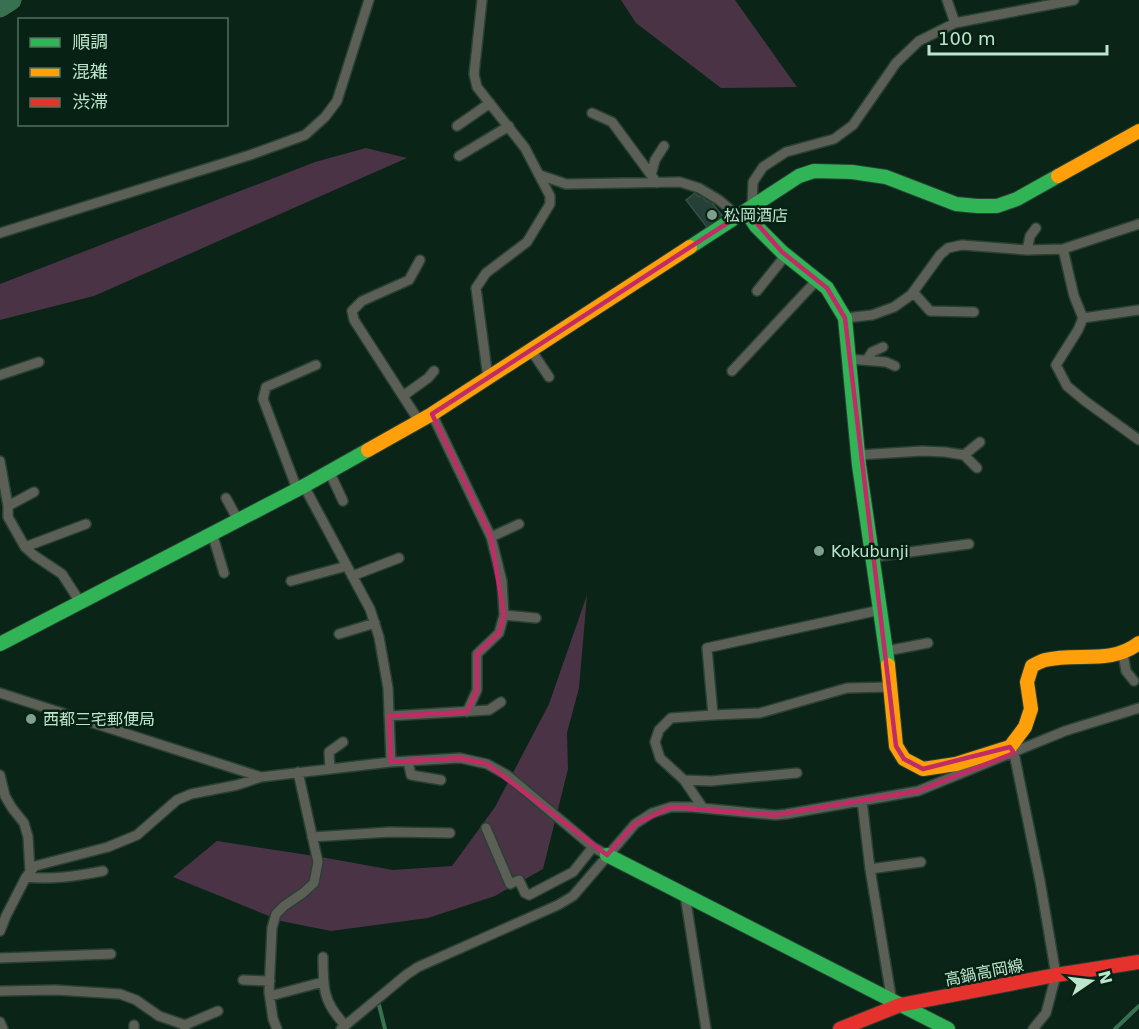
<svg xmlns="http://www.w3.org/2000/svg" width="1139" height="1029" font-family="'DejaVu Sans','Noto Sans JP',sans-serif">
<rect width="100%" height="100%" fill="#0a2417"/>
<path fill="#4a3345" d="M621,0H735L797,87L721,88L636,23Z
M366,148L407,158L94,296L0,320V284L315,162Z
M587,595L579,688L567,733L568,769L543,869L495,896L428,918L331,931L281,921L173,877L217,841L321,857L393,870L452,866L495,807L549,704Z"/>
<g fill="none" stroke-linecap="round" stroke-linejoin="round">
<path stroke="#387151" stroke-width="4" d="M379,1005L385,1029
M1115,1029L1139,1006"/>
<path stroke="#387151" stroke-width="21" d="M0,7L11,0"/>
</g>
<path fill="#274037" stroke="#335046" stroke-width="1.5" d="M695,193L699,197L701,195L707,202L709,199L724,218L709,230L686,200Z"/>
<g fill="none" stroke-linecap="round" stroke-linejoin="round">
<defs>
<path id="street" d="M482,0L474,74L477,87L525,148L550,196V204L527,242L486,273L476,288L488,378
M947,0L955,23
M592,113L612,122L657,183
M457,126L490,103
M459,156L509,126
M540,175L566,184L680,182L699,188L719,200L738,216
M651,175L655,160L664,146
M752,207L753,182L763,167L786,152L834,139L853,125L896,63L919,41L955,23L1074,0
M0,233L250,155L305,135L325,117L337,101L369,0
M1063,249L1074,296L1083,318L1078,330L1056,365L1067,386L1085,401L1139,440
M1027,250L1030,236L1036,228
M757,291L786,255
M913,292L930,311L974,312
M845,318L872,315L894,307L911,295L940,255L948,248L962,245L1027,250L1063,249L1139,224
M1083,318L1139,310
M531,350L549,377
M849,359L886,362L895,366
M867,360L872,352L883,347
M732,371L817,280
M0,375L39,362
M403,396L428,378L434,371
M432,414L491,537L502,581L504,615L499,633L477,654V690L467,712
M419,421L354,320L352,311L362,301L409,280L420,260
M858,455L922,451L945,452L964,455L977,468
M964,455L980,442
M0,461L8,506V517L25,547L35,556L62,574L80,602
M329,471L343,501
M304,486L370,609L379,637L388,688L391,762
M297,489L263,399L266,387L316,365
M226,498L238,520
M8,506L34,492
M212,533L224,573
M491,537L519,524
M25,547L86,524
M873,557L969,544
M352,576L399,558
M291,581L347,566
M880,610L707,648L713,715L760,713L847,688L890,687
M504,615L536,618
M339,634L375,623
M886,651L928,643
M1123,654L1126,671L1134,681
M0,693L261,777
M389,716L489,710L501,702
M1011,749L1014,753L1040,881L1056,975L1046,1013L1033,1029
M408,761L411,775L441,780
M330,769L329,752L343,742
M0,775L5,796L12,808L24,823L28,837L30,872
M684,780L711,781L797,773
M862,801L870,869L892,1002
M703,808L684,780L660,758L655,742L659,730L671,718L713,715
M486,828L510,884L519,880L525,893L529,895L573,872L593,847
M312,837L390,832L450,833
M870,869L921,862
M26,877C52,880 77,876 103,871
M685,895L706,1029
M0,931L6,916L26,877L35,866L108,847L137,835L177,800L191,794L237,785L261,777L391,762L460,758L487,764L507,775L593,847L607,855
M323,957C323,988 323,1002 345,1025
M0,958L111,954
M243,980L270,981
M0,991L56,990L120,994L136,1000L159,1016L185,1025V1029
M270,996L323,982
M0,1022L3,1029
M185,1025L218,1011
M134,1029V1025
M277,1029L273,1019L269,992L272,928L276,914L284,906L303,893L314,883L318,862L298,772
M341,1029L406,975L418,967L558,905L573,896L635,824L652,813L671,807H691L775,815L786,814L918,791L1065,731L1139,708"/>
<path id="fast" d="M746,211L756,226L782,252L827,288L845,318L859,465L888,665
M690,247L799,176L814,171L852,172L886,177L956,204L977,206H997L1017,199L1058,176
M0,644L304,486L368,450
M607,855L948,1029"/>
<path id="slow" d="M1058,176L1139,131
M368,450L432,414L690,247
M888,665L896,746L904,759L923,769L956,764L1010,747L1025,727L1031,709L1027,682L1032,666C1036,664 1041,661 1045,660C1077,652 1111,665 1139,643"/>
<path id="jam" d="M840,1029L900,1005L1056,975L1139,962"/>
</defs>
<use href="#street" stroke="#294034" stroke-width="12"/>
<use href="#fast" stroke="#294034" stroke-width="16"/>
<use href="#slow" stroke="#294034" stroke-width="16"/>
<use href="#jam" stroke="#294034" stroke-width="16"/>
<use href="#street" stroke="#5c5f55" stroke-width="9"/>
<use href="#fast" stroke="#30b455" stroke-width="14"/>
<use href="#slow" stroke="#ff9f0a" stroke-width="14"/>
<use href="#jam" stroke="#e5322d" stroke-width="14"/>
</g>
<path fill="none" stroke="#c22c66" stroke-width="4.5" stroke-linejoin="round" d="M746,211L782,252L827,288L845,318L896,746L904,759L923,769L1010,747L1014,753L918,791L775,815L671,807L635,824L607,855L487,764L460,758L391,762L389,716L467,712L477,690V654L499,633L504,615L491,537L432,414Z"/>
<g fill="#7ea18c" stroke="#072214" stroke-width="2">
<circle cx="712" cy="215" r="6"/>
<circle cx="819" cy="551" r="6"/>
<circle cx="31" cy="719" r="6"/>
</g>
<g text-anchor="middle" stroke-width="5" stroke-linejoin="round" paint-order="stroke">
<g font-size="16" fill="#bde5cb" stroke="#072214" text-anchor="start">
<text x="724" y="221">松岡酒店</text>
<text x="831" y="557">Kokubunji</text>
<text x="43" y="725">西都三宅郵便局</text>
</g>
<g font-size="16" fill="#bde5cb" stroke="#072214">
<text transform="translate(984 972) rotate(-11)" y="6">高鍋高岡線</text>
</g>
</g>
<rect x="18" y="18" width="210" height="108" fill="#072214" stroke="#50705d" stroke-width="1.5"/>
<rect x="30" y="38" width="30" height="9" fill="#30b455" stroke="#50705d" stroke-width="1.5"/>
<text x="72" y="48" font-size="18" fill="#bde5cb">順調</text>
<rect x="30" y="68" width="30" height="9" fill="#ff9f0a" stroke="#50705d" stroke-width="1.5"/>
<text x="72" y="78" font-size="18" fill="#bde5cb">混雑</text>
<rect x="30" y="98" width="30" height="9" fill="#e5322d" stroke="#50705d" stroke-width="1.5"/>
<text x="72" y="108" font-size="18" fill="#bde5cb">渋滞</text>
<g transform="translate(1091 981) rotate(76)" stroke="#072214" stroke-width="4.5" paint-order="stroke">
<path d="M0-4.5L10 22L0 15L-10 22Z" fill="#bde5cb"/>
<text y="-9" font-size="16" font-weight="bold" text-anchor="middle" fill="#bde5cb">N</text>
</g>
<path d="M929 45v9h178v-9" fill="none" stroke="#bde5cb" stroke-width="3"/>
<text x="938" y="45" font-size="18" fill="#bde5cb" stroke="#072214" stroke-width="4.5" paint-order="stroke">100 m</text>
</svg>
